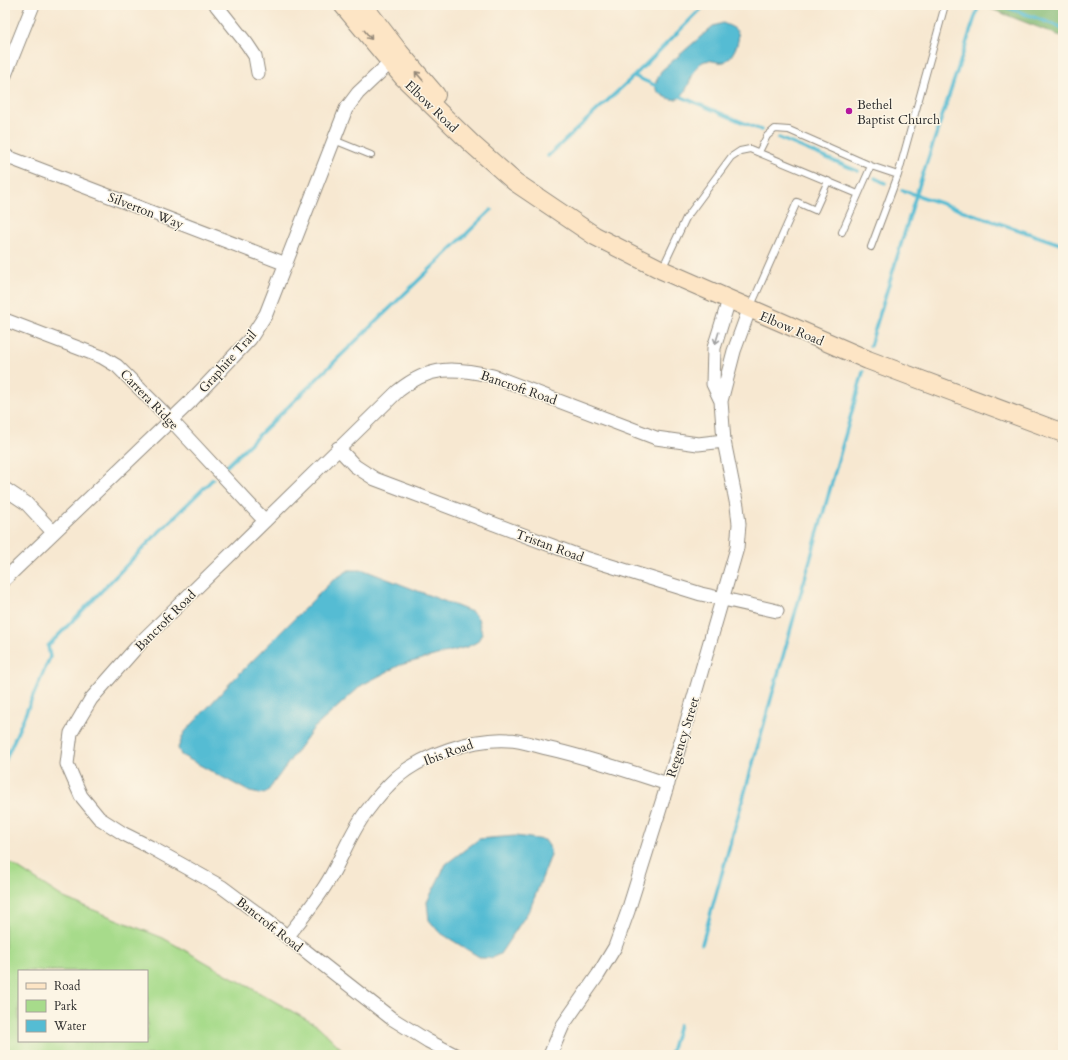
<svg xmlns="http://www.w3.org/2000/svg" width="1068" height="1060" font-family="Cardo,serif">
<rect width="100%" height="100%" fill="#fcf5e5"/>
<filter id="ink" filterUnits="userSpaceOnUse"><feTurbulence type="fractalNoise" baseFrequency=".025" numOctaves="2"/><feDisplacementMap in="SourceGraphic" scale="8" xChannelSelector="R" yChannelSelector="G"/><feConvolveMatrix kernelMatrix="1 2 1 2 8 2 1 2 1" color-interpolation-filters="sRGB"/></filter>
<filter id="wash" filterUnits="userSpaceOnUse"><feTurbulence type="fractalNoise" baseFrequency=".012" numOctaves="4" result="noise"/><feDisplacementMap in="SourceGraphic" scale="16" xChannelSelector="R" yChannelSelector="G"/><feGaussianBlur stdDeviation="0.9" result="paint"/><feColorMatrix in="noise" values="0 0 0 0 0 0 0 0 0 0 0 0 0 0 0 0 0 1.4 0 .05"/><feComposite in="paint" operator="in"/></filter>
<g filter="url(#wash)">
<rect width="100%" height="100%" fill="#f7e8d1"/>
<path fill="#a7db8b" stroke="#69835b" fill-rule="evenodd" d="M5,864H12L64,898L163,938L318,1026L348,1055H5ZM19,971H147V1041H19Z"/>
<path fill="#85bb77" stroke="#587351" d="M981,5H1063V37Z"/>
<path fill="#55bcd3" stroke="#40747f" d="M723,23C729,26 735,27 738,33C741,40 732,59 724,62C717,64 709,57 701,63C686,75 688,118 656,90V82L661,71L713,26Z
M349,570H364L472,612L478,618L482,634L477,642L467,647L400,665L362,685L313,729L267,792L260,794L250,792L181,755L178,748L184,733L234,679L332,581Z
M515,836L545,840L549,846L551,855L530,909L500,954L491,958H481L439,932L429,920L427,902L446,864L479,839Z"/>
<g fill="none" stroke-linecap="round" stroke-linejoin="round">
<path stroke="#55bcd3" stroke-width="3.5" d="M1001,5L1063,28
M634,76L659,87
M677,95L761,130
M779,138L858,171
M548,156L634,76L705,5
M875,178L885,183
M902,190L1063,245
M870,346L916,195L979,5
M227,466L491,210
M5,761L50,657L48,646L157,534L213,479
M702,944L863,372
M670,1055L679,1025"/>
</g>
</g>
<g filter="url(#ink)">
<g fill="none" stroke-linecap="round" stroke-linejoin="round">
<defs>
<path id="service" d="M334,140L371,155
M759,152L767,136L775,129L789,130L871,166L898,175
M842,232L871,166
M871,247L898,175L945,5
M662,269L686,218L731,157L740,151L750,149L858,194
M750,308L797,202L815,210L828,181"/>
<path id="minor" d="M216,5L247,44L255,56L258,73
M5,75L33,5
M5,156L286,264
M5,320L102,357L117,366L171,420L265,521
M721,401L713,384L714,348L729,300
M338,448L355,466L375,479L582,557L701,594L777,611
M5,489L26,503L53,532
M5,579L190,402L250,339L266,314L346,109L358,93L396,57
M287,937C303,917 319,898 331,876C343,855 351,832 366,812C375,800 385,788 396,778C422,755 473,738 508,740C520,740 534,745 546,748C587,757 628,771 668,784
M455,1055L428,1041L391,1018L261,916L222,887L150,847L124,834L99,818L81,796L67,764L71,733L91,699L143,640L398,391C430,365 454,367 493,376L656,438L698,444L724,441
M550,1055L563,1025L598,975L615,947L628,911L683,735L737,548L739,524L737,506L724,441L721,401L734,351L749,310"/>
<path id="secondary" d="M343,5L403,77L472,144L515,182L595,236L662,270L868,360L1063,433
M363,5L400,53L436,95"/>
</defs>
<use href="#service" stroke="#918a7e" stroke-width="8"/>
<use href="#minor" stroke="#918a7e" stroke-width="15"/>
<use href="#secondary" stroke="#918a7e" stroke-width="20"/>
<use href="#service" stroke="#fff" stroke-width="6"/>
<use href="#minor" stroke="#fff" stroke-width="13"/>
<use href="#secondary" stroke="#fde5c5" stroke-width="18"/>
</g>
<defs><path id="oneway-shaft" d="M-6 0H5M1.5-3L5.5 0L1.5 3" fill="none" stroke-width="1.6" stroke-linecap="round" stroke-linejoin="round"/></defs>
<g stroke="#948878">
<use href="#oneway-shaft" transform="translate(368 35) rotate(51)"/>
<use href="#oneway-shaft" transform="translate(419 76) rotate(-131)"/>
</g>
<use stroke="#a0a0a0" href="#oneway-shaft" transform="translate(717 338) rotate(107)"/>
</g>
<circle fill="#b5179e" stroke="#fcf5e5" stroke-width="1.5" cx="849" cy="111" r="4"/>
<g text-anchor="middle" stroke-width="3" stroke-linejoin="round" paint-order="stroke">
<g font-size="13" fill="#2b2b2b" stroke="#fcf5e5" text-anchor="start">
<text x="857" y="109">Bethel<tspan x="857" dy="15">Baptist Church</tspan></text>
</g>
<g font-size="13" fill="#2b2b2b" stroke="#fcf5e5">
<text transform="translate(432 106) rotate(44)" y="5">Elbow Road</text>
<text transform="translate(146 210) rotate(21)" y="5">Silverton Way</text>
<text transform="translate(792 328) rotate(23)" y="5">Elbow Road</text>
<text transform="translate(227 361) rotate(-48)" y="5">Graphite Trail</text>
<text transform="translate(519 387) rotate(19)" y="5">Bancroft Road</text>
<text transform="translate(150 399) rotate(46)" y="5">Carrera Ridge</text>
<text transform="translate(550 545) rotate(20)" y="5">Tristan Road</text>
<text transform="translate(165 620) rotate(-45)" y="5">Bancroft Road</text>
<text transform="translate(682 737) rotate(-73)" y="5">Regency Street</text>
<text transform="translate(448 752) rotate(-20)" y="5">Ibis Road</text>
<text transform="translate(270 924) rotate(38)" y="5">Bancroft Road</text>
</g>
</g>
<rect width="1068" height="1060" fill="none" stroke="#fcf5e5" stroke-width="20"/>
<rect x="18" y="970" width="130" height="72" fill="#fcf5e5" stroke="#a8a49b"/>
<rect x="26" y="983" width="20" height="6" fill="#fde5c5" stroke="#a8a49b"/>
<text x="54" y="990" font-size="12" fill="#2b2b2b">Road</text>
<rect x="26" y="1000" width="20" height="12" fill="#a7db8b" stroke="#a8a49b"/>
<text x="54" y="1010" font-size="12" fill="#2b2b2b">Park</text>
<rect x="26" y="1020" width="20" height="12" fill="#55bcd3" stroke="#a8a49b"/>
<text x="54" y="1030" font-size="12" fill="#2b2b2b">Water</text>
</svg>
